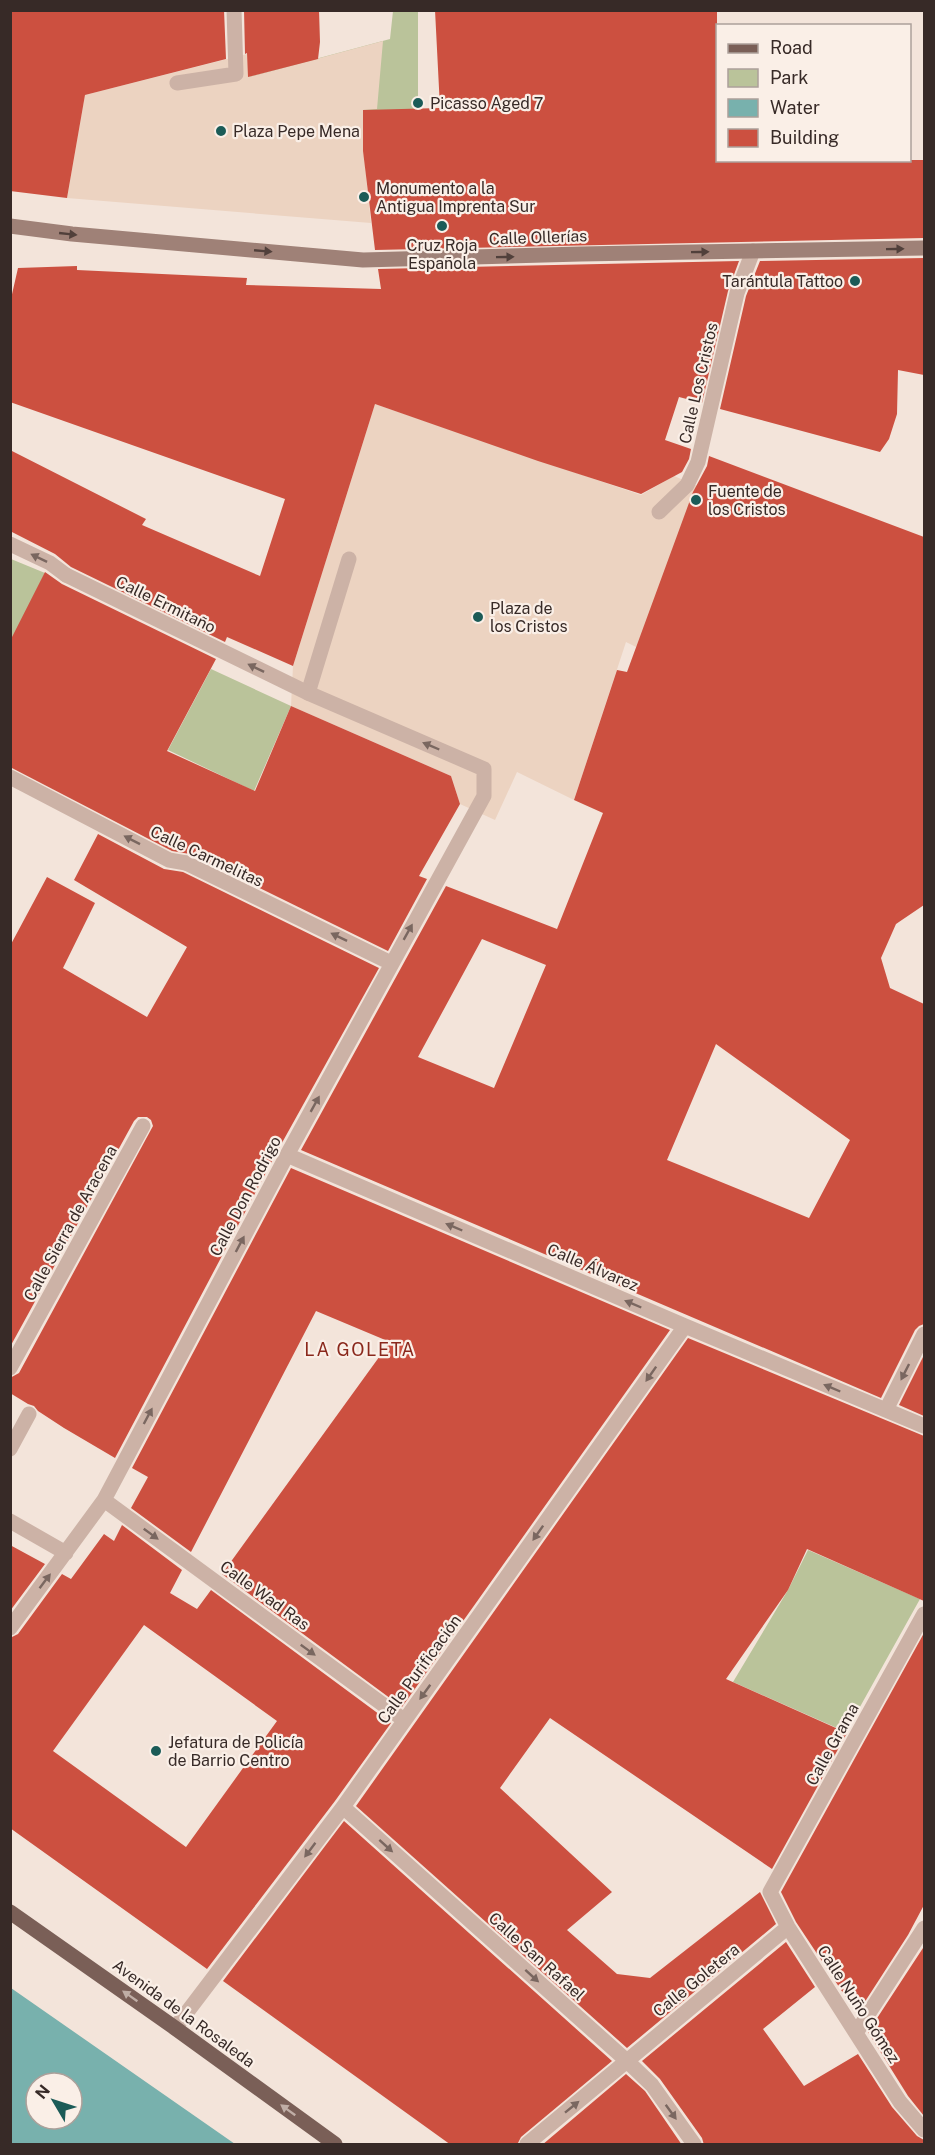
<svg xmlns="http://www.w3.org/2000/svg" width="935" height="2155" font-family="'Public Sans',sans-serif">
<rect width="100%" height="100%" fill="#f3e4da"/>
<path fill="#bac39a" d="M393,11H418V121L249,127L248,77L390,39Z
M11,559L45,573L11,641Z
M211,669L291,706L254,791L168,750Z
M808,1550L920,1599L846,1732L733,1682L788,1590Z"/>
<path fill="#ecd3c1" d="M383,41L377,109L363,110V147L371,223L67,198L85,95L247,54L249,77Z
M375,404L641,495L674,476L707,490L636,647L626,642L574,800L517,772L495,820L460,804L451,776L291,706L293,666Z"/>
<path fill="#78b1ad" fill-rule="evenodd" d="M11,1988L235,2144H11ZM36,2083H72V2119H36Z"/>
<path fill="#cc5040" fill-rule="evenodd" d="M10,10H224L226,59L85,95L67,198L10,191Z
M244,10H319L320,42L318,59L248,77L247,53L245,54Z
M435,10H717V160H924V238L375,250L363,151V110L440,108Z
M924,258V375L898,370L897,414L889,439L880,452L720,409L746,296L760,261Z
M739,261L728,291L702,403L679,397L665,440L691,449L689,459L682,472L641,494L538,461L375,404L293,666L227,637L225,642L71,567L55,554L10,531V450L146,519L142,525L260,576L285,499L10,402V303L18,268L77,266V270L247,278L246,285L381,289L378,269Z
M709,456L924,537V905L896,924L881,958L890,988L924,1004V1324L919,1326L915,1330L881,1398L301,1150L446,886L557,929L603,813L574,800L579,785L617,670L627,672L693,492L707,466ZM482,939L546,965L494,1088L418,1057ZM716,1044L850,1140L809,1218L667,1160Z
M45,572L62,584L216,659L167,751L255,791L291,706L451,776L460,804L419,876L427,879L388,951L190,854L172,851L10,767V641Z
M98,834L164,869L183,872L379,968L278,1150L115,1458L64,1428L38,1411L34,1406L28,1404L10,1393V1378L19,1373L153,1126L151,1120L147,1117H138L134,1121L10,1347V946L47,877L95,903L63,968L147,1017L187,947L74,880Z
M291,1168L670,1330L402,1707L222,1574L390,1342L316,1311L191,1552L131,1508L148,1477L132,1468Z
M688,1338L924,1436V1601L807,1549L788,1590L726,1679L847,1733L772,1869L550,1718L500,1788L612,1892L567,1930L617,1974L650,1978L760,1892L776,1924L627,2048L356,1806Z
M924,1355V1416L899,1405Z
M122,1525L182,1570L170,1593L197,1609L211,1590L391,1723L335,1801L207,1969L10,1828V1638L18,1634L62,1574L71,1579L104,1534L114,1541ZM144,1625L277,1721L186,1847L53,1751Z
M10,1545L45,1564L10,1611Z
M924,1633V1905L908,1935L857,2014L796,1922L781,1892Z
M344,1821L612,2061L521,2137L517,2145H451L223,1981Z
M786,1942L815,1987L763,2029L804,2086L858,2054L892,2107L917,2136L924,2140V2145H704L702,2138L660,2079L642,2061Z
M923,1948L924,1949V2116L908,2096L868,2032Z
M626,2074L645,2091L682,2145H542Z"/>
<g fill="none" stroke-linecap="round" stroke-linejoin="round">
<path stroke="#ccb2a6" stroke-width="15" d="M177,83L236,74L234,10
M10,544L50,563L66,575
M308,693L349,559
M10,777L169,860L186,863
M10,1368L143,1126
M10,1449L29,1414"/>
<path stroke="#ccb2a6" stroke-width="15" d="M659,512L687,485L698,462L737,293L753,251
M186,863L391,963
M287,1155L685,1326L924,1426
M886,1410L924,1334
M104,1500L404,1720
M10,1521L66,1553
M924,1614L770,1892L788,1927L900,2102L924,2130
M10,1628L104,1500L287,1155L484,796V769L308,693L66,575
M343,1807L627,2061L652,2085L694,2144
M175,2028L343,1807L685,1326
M856,2033L924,1928
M527,2144L788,1927"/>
<path stroke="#9f8177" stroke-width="15" d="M10,226L72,234L363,260L581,254L924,248"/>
<path stroke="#7a5f57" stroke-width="15" d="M10,1912L175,2028L335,2144"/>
</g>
<defs><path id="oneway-solid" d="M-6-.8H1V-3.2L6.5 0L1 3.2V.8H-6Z" transform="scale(1.5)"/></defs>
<g fill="#51403b">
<use href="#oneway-solid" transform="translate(68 234) rotate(6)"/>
<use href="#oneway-solid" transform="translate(895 249) rotate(-1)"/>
<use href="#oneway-solid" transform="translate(263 251) rotate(5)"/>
<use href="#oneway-solid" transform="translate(700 252) rotate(-1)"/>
<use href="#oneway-solid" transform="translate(505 257) rotate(-1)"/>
</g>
<g fill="#7a6760">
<use href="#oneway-solid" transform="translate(39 558) rotate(-154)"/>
<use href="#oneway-solid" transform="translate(256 668) rotate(-154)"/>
<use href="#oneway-solid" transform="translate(431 746) rotate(-157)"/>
<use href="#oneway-solid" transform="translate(132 840) rotate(-153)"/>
<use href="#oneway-solid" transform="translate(408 932) rotate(-61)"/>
<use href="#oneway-solid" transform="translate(339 937) rotate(-154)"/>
<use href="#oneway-solid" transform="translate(315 1104) rotate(-61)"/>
<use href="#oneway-solid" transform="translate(454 1227) rotate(-157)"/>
<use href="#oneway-solid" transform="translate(240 1244) rotate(-62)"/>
<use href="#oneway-solid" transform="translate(633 1304) rotate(-157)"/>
<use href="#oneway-solid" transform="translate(905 1372) rotate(117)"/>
<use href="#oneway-solid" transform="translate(651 1374) rotate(125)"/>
<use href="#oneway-solid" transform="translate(832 1388) rotate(-157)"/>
<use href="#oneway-solid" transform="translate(148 1416) rotate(-62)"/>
<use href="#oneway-solid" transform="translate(538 1533) rotate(125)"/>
<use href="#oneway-solid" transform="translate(151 1534) rotate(36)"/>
<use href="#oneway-solid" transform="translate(45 1581) rotate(-53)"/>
<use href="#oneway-solid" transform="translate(308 1650) rotate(36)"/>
<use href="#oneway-solid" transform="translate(425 1692) rotate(126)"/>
<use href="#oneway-solid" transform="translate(386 1846) rotate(42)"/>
<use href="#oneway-solid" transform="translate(310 1850) rotate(127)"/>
<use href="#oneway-solid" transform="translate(532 1976) rotate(42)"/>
<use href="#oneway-solid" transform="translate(572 2107) rotate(-39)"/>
<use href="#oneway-solid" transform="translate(671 2112) rotate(54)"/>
</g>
<g fill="#c0aea6">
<use href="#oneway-solid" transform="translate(130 1996) rotate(-145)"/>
<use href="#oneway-solid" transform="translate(288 2110) rotate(-144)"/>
</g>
<g fill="#1b5b57" stroke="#faefe7" stroke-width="2">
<circle cx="418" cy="103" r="6"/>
<circle cx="221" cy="131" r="6"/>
<circle cx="364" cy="197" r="6"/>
<circle cx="442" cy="226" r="6"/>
<circle cx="855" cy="281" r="6"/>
<circle cx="696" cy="500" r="6"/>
<circle cx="478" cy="617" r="6"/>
<circle cx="156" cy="1751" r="6"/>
</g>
<g text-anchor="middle" stroke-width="4.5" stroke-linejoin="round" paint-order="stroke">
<g font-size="16" fill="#372a27" stroke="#faefe7" text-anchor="start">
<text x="430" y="109">Picasso Aged 7</text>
<text x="233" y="137">Plaza Pepe Mena</text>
<text x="376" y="194">Monumento a la<tspan x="376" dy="18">Antigua Imprenta Sur</tspan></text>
<text x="442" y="251" text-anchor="middle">Cruz Roja<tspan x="442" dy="18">Española</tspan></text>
<text x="843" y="287" text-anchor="end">Tarántula Tattoo</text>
<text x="708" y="497">Fuente de<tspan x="708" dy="18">los Cristos</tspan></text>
<text x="490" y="614">Plaza de<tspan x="490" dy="18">los Cristos</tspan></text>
<text x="168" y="1748">Jefatura de Policía<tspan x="168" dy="18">de Barrio Centro</tspan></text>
</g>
<g font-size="16" fill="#372a27" stroke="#faefe7">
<text transform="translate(538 237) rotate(-2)" y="6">Calle Ollerías</text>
<text transform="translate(698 383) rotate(-77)" y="6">Calle Los Cristos</text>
<text transform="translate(166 604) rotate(26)" y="6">Calle Ermitaño</text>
<text transform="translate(207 856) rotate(25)" y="6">Calle Carmelitas</text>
<text transform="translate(245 1196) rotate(-62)" y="6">Calle Don Rodrigo</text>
<text transform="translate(70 1223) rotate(-61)" y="6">Calle Sierra de Aracena</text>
<text transform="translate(593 1267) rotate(23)" y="6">Calle Álvarez</text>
<text transform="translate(265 1595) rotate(36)" y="6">Calle Wad Ras</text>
<text transform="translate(419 1669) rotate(-54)" y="6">Calle Purificación</text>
<text transform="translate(832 1744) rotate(-61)" y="6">Calle Grama</text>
<text transform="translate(537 1956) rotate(42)" y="6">Calle San Rafael</text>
<text transform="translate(696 1980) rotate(-39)" y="6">Calle Goletera</text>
<text transform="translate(859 2004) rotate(57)" y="6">Calle Nuño Gómez</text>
<text transform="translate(184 2013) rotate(36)" y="6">Avenida de la Rosaleda</text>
</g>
<g font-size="18" letter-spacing="1.5" fill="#8a281c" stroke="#faefe7">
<text x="360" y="1356">LA GOLETA</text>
</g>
</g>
<rect width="935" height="2155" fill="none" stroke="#372a27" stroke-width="24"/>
<rect x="716" y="24" width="195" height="138" fill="#faefe7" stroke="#aca09a" stroke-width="1.5"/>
<rect x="728" y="44" width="30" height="9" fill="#7a5f57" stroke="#aca09a" stroke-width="1.5"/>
<text x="770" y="54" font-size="18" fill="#372a27">Road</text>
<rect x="728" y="69" width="30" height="18" fill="#bac39a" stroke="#aca09a" stroke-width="1.5"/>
<text x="770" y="84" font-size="18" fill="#372a27">Park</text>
<rect x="728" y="99" width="30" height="18" fill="#78b1ad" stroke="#aca09a" stroke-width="1.5"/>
<text x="770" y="114" font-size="18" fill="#372a27">Water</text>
<rect x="728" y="129" width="30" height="18" fill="#cc5040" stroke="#aca09a" stroke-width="1.5"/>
<text x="770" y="144" font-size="18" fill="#372a27">Building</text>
<g transform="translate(54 2101) rotate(309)"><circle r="28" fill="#faefe7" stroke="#aca09a" stroke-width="1.5"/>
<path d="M0-4.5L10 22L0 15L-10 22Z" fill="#1b5b57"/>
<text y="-9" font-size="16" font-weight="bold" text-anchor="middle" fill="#372a27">N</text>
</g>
</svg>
